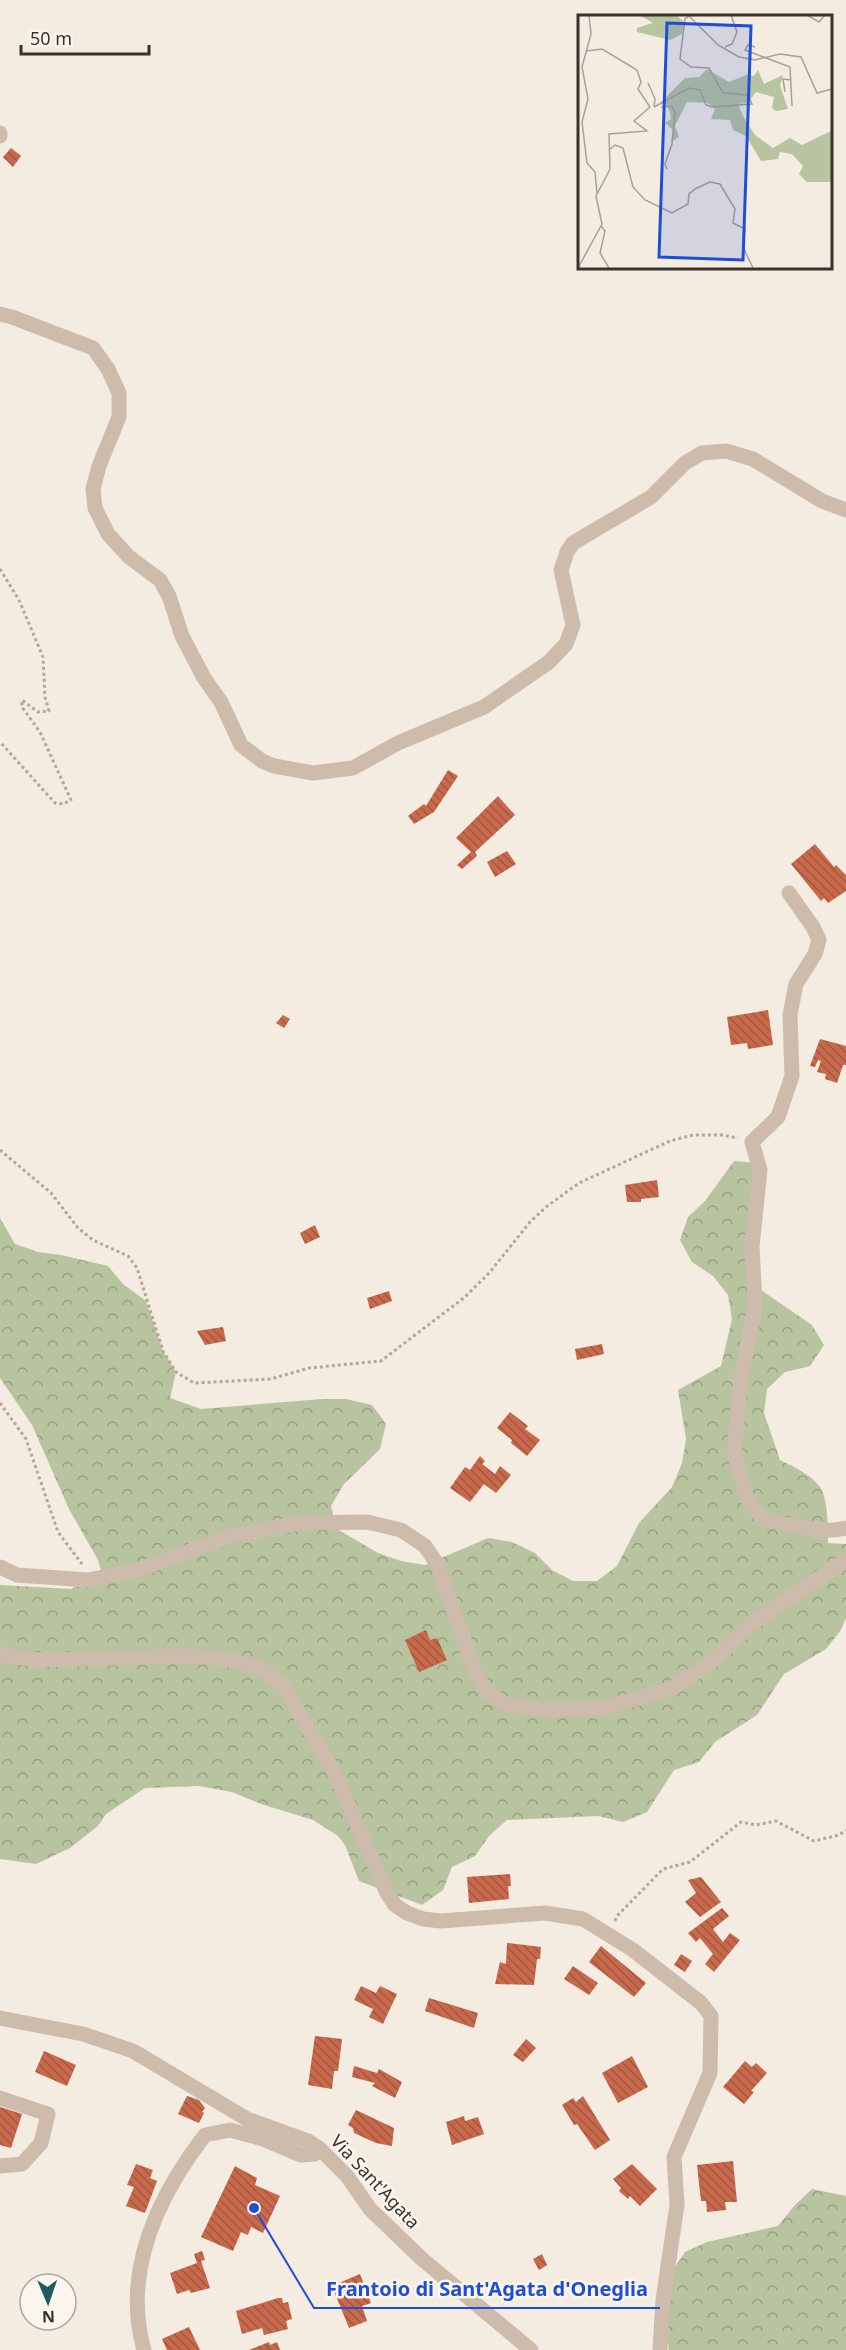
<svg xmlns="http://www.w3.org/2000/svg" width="846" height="2350" font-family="'Noto Sans',sans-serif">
<defs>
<pattern id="forest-crowns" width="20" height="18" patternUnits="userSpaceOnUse" patternTransform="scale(1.5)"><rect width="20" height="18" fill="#b8c4a0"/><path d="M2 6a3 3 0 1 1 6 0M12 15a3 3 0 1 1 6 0" fill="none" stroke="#97a083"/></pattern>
<pattern id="building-back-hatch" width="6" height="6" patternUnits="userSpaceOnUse" patternTransform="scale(1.5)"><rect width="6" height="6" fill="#c8694b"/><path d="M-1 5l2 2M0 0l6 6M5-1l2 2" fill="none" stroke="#a4573f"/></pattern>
</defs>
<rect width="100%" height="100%" fill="#f4ebe1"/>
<path fill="url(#forest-crowns)" d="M734,1161L758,1163L748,1281L812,1325L824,1345L810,1366L785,1372L767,1389L764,1413L780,1460C792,1466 812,1475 820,1487C829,1502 827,1526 828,1543L846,1544V1618L841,1630L826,1649L784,1674L757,1715L715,1742L699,1762L674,1770L647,1812L623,1822L598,1816L507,1820L489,1836L475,1856L452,1867L443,1890L422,1905L359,1881L345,1845L338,1836L313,1820L261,1804L232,1792L199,1786L145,1788L106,1814L98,1826L70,1848L36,1864L0,1859V1585L71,1589L101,1570L98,1560L69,1509L32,1425L0,1378V1218L15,1244L38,1252L61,1255L108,1266L123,1284L146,1301L163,1351L176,1372L170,1398L201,1409L322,1399H346L372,1405L386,1424L380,1449L344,1484L331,1506L337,1529L378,1553L401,1561L425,1565L488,1538L512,1542L535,1553L552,1570L573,1581H597L617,1566L639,1523L672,1487L682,1463L686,1439L678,1390L721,1366L732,1319L728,1295L713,1276L692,1262L680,1240L688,1217L705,1201Z
M812,2189L846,2196V2350H669L665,2320L671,2273L685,2252L707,2242L778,2226L794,2206Z"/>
<path fill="url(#building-back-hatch)" d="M11,148L21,156L13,167L3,157Z
M448,770L458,776L434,812L414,824L408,816L424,804L426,806Z
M498,796L515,815L475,852L477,856L462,869L457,865L471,852L456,838Z
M815,844L834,867L836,865L846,875V891L828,903L824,898L821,901L791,864Z
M507,851L516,864L495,877L487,862Z
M768,1010L773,1045L748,1049L747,1043L731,1045L727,1017Z
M283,1015L290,1019L284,1028L276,1023Z
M820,1039L846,1046V1065H843L837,1083L825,1079L826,1074L817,1072L821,1061L818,1060L815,1067L810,1066Z
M657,1180L659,1197L641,1199V1202H627L625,1185Z
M315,1225L320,1237L305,1244L300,1233Z
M389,1291L392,1301L370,1309L367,1298Z
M223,1327L226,1341L205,1345L197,1331Z
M602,1344L604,1354L577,1360L575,1349Z
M510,1412L528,1426L525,1429L540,1440L527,1456L511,1443L512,1440L497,1428Z
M480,1456L485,1461L482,1464L495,1474L500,1466L511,1475L496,1493L484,1484L470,1502L450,1488L465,1467L470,1470Z
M426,1630L430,1640L437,1638L447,1660L419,1672L405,1640Z
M510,1874L511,1886H508L509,1899L469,1903L467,1877Z
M701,1877L721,1902L700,1917L685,1902L696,1893L688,1880Z
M722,1908L729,1916L713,1929L723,1942L730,1933L740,1940L714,1972L705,1964L713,1954L700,1938L696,1942L688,1933Z
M507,1943L541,1947L540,1959H537L534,1985L495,1984L500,1962L506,1964Z
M601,1946L646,1983L634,1997L589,1962Z
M681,1954L692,1961L685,1972L674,1965Z
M573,1966L598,1983L589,1995L564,1979Z
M361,1986L376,1993L380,1986L397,1994L383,2024L369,2017L373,2009L354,2000Z
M429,1998L478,2013L474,2028L425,2011Z
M315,2036L342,2039L338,2071H334L332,2089L308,2085Z
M526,2039L536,2048L523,2062L513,2055Z
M44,2051L76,2065L67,2086L35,2072Z
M632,2056L648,2087L618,2103L602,2073Z
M745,2061L752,2067L756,2063L767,2073L751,2091L754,2092L744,2104L723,2087Z
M354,2066L377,2073L379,2069L402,2082L395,2098L372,2086L375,2083L352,2077Z
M187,2096L199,2100L205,2108L202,2112L204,2113L199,2123L178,2114Z
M583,2096L610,2140L595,2150L577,2124L574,2125L562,2105L573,2098L576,2102Z
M0,2107L22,2114L11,2148L0,2145Z
M356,2110L394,2128L392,2146L376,2143L354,2133L353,2128L348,2125Z
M464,2116L465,2121L478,2117L484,2134L452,2145L446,2122Z
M733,2161L737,2202H725L726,2210L707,2212L706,2201H701L697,2165Z
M136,2164L153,2170L150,2178L157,2181L145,2213L126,2206L134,2187L127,2185Z
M632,2164L657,2189L640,2206L630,2196L628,2199L619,2191L621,2188L613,2179Z
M235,2166L257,2178L255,2185L280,2196L263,2233L251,2227L248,2235L241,2232L233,2251L201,2237Z
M202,2251L205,2260L201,2261L210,2288L191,2293L189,2290L177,2294L170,2273L197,2263L194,2254Z
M542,2254L547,2265L539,2270L533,2259Z
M360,2274L371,2303L362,2306L367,2321L349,2328L332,2286Z
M278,2298H282L283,2303L288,2302L292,2319L286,2321L288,2329L264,2335L262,2328L242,2334L236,2311Z
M189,2327L200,2350H167L162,2339Z
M269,2342L270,2345L277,2342L280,2350H249Z"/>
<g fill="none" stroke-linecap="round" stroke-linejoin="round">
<path stroke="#b9a596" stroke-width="3" stroke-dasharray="3 3" stroke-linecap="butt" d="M0,569L19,600L43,657L45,697L49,711L38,712L22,700V707L40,732L71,800L63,804L55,803L0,742
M0,1150L51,1193L78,1228L93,1240L128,1256L137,1268L163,1351L176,1372L194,1383L271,1379L309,1368L381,1361L465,1297L490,1272L530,1222L546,1207L579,1183L670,1141L693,1135H721L738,1138
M0,1403L26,1439L58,1532L82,1564
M615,1921L617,1916L663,1869L690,1862L741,1822L756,1825L776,1821L814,1841L839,1835L846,1830"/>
<path stroke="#cdbbac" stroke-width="15" d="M0,133V136
M0,314L12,317L93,348L108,369L119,393V417L99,466L93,489L95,508L108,534L129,557L160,580L169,596L182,636L204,678L221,702L241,745L262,761L274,766L313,773L353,768L398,743L484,707L549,662L566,644L573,625L561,570L567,552L573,543L651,497L685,463L702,453L726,451L753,459L822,501L846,510
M789,893L813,927L819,940L815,954L796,984L790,1015L792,1076L778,1117L752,1142L760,1170L752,1246L755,1306L741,1377L734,1453L747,1498L763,1519C790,1524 819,1535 846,1528
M0,1567L17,1575L88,1580L138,1570L230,1536L299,1523L367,1522L401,1530L425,1546L437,1564L475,1672L487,1691L502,1703L540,1710L603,1708L673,1688L715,1659L751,1624L846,1560
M0,1653L5,1656L40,1660L184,1656L222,1658L261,1668L284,1687L336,1776L387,1893L395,1905L407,1913L423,1919L441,1921L545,1913L583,1919L633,1950L701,2003L711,2016L710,2073L674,2157L677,2205L663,2300L660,2350
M0,2018L83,2034L133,2051L247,2119L308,2141L320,2149L347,2176L370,2209L422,2259L531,2350
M0,2098L48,2114L41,2143L22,2164L0,2166
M144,2350C122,2272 158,2196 205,2135L230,2130L263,2139L301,2155L315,2154L320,2149"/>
</g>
<g text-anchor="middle" stroke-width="5" stroke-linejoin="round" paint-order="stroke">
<g font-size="18" fill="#3b302b" stroke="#fbf5ee">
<text transform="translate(375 2182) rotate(47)" y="6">Via Sant'Agata</text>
</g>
</g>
<g transform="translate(578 15)">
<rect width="254" height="254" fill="#f4ebe1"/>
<path d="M61,0H98L106,7L104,19L92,25L59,17V13L75,8ZM129,54L151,67L168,60L176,61L180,55L186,69L205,60L202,71L210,94L198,96L194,93L196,82L178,77L170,88L160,89L166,103L177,120L195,133L212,123L224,130L253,116V167H229L221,159L225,151L214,139L202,137L200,144L183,146L168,121L155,115L152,105L133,104L137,94L130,88L109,87L97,111L101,122L93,127L95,115L87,108L93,104L92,97L88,89L82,88L107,63L121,62Z" fill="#b8c4a0"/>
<path fill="none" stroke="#aaa098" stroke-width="1.5" d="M11,0L13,19L4,52L10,84L4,107L9,148L17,157L19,178M110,0L140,30L161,42L177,45L202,39L223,42L239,78L254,74M229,0L241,7L247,0M147,32L154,29L159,17L153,0M177,32L170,30L167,35L212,52L214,91M8,36L24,34L59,55L63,67L60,74L72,92M70,68L77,84L76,92M207,77L205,64L213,65M76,92L111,73L122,75L128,90L134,92L174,89L170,80L145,78L131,53L113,52L102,44L107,4L111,1M83,92L94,91L97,98L94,129L87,149L89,154M31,135L37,130L45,133L55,172L67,185L94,198L110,189L111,179L117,174L132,167L142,169L157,194L155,208L167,214L165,232L175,253M23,211L27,216L22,238L31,253M0,253L24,209L18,181L32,154L31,119L69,116L56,106L72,92"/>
<path fill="#1d4ed8" fill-opacity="0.15" stroke="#1d4ed8" stroke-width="3" d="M89,8L173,11L165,245L81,242Z"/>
<rect width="254" height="254" fill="none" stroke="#3b302b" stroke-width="3"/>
</g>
<path fill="none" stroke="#1d4ed8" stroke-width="2" d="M254 2208L314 2308H660"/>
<circle fill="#1d4ed8" stroke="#fbf5ee" stroke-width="2" cx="254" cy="2208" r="6"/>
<g font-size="20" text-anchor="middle" font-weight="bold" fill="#1d4ed8" stroke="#fbf5ee" stroke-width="5" stroke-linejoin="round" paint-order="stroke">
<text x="487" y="2296">Frantoio di Sant'Agata d'Oneglia</text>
</g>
<g transform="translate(48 2302) rotate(178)"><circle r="28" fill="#fbf5ee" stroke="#aea6a0" stroke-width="1.5"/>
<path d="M0-4.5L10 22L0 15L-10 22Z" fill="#1f5a5e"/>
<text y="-9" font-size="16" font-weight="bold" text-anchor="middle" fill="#3b302b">N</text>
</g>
<path d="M21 45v9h128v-9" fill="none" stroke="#3b302b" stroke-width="3"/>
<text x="30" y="45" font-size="18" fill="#3b302b" stroke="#fbf5ee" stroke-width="4.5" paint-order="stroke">50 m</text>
</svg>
